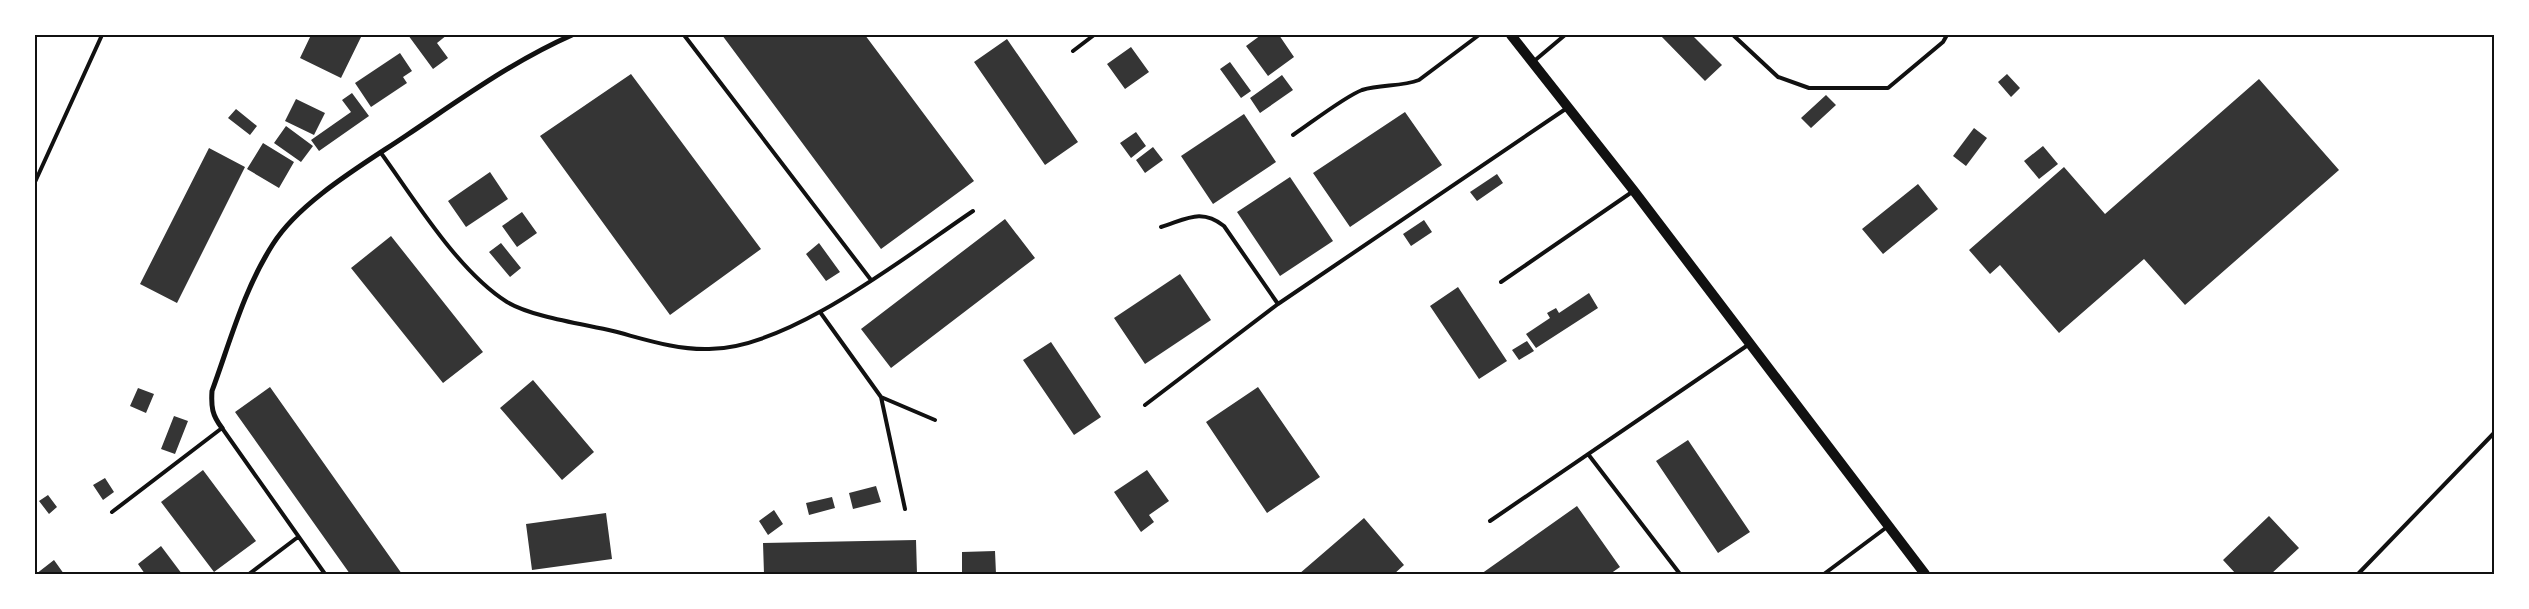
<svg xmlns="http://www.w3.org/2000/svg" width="2529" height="609" font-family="Barlow,sans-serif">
<rect width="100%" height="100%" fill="#fff"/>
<path fill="#353535" d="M311,35H362L341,78L300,58Z
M408,35H447L437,43L448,58L433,69Z
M722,35H865L974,181L881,249Z
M1261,35H1279L1294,57L1268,76L1246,46Z
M1660,35H1692L1722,65L1705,81Z
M1007,39L1078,142L1045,165L974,62Z
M1131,47L1149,72L1125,89L1107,64Z
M400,53L412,71L403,77L407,83L371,107L355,83Z
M1230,62L1251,91L1241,98L1220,69Z
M631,74L761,249L670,315L540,136Z
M2007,74L2020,88L2011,97L1998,82Z
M1282,75L1293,90L1260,113L1250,98Z
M2259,79L2339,170L2185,305L2144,259L2059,333L2000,265L1990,274L1969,250L2064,167L2105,214Z
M352,93L369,116L319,151L311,140L351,112L342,100Z
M1826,95L1836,105L1811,128L1801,118Z
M296,99L325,113L314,135L285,121Z
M236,109L257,126L250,135L228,118Z
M1405,112L1442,165L1350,227L1313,173Z
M1244,114L1276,162L1213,204L1181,156Z
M286,126L313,146L301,162L274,143Z
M1974,128L1987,138L1966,166L1953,156Z
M1136,132L1146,146L1131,158L1120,143Z
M263,143L294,162L279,188L247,169Z
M2043,146L2058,164L2039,179L2024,161Z
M1153,147L1163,160L1145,173L1136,160Z
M209,148L245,167L177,303L140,284Z
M490,172L508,199L466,227L448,201Z
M1497,174L1503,183L1477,201L1470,192Z
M1290,177L1333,241L1280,276L1237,212Z
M1918,184L1938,209L1883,254L1862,229Z
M522,212L537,233L517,247L502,226Z
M1005,219L1035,258L891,368L861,329Z
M1424,220L1432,232L1411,246L1403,234Z
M391,236L483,352L443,383L351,268Z
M501,243L521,268L510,277L489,252Z
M819,243L840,272L826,281L806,254Z
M1180,274L1211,320L1145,364L1114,318Z
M1458,287L1507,361L1479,379L1430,306Z
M1589,293L1598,308L1536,348L1526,334L1550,318L1547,313L1556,308L1559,313Z
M1527,341L1534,351L1519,360L1512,350Z
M1051,342L1101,417L1074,435L1023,360Z
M533,380L594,452L562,480L500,408Z
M270,387L402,574H350L235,412Z
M1258,387L1320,477L1267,513L1206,422Z
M138,388L154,394L146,413L130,406Z
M174,416L188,421L175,454L161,449Z
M1688,440L1750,532L1718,553L1656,461Z
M203,470L256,541L214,572L161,502Z
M1147,470L1169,501L1149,515L1154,522L1141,532L1114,492Z
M105,478L114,492L103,500L93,485Z
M876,486L881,502L853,509L849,493Z
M48,495L57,507L49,514L39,501Z
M832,497L835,508L809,515L806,503Z
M1577,506L1620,567L1610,574H1481Z
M774,510L783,524L768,535L759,521Z
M606,513L612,559L532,570L526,524Z
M2269,516L2299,548L2271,574H2236L2223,560Z
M1364,518L1404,565L1394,574H1299Z
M916,540L917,574H764L763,543Z
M161,546L182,574H145L138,564Z
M995,551L996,574H962V552Z
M54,560L64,574H36Z"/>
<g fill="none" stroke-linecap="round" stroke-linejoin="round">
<path stroke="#111" stroke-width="4" d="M684,35L871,280
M1733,35L1778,77L1809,88H1888L1943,42L1947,35
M1073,51L1094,35
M1533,62L1565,35
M1293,135C1311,123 1344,97 1362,90C1381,84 1401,87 1419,80L1479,35
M381,153C415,200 458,271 507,302C532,317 583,324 613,331C644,339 676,350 709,349C789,349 906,256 973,211
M35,182L102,35
M1161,227C1187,219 1201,208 1224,226L1278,304
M1501,282L1632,192
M820,312L881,397L905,509
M881,397L935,420
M1145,405L1278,304L1567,108
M1588,454L1680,574
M112,512L222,428L325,574
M1490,521L1748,345
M249,574L298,537
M1824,574L1887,527
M2358,574L2494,433"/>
<path stroke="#111" stroke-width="5" d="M222,428C212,415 211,407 212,391C230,342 244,289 273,244C300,201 364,164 407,135C461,99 513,61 572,35"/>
<path stroke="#111" stroke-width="10" d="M1511,35L1634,191L1925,574"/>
</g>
<rect width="2529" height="609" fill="none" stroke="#ffffff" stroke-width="72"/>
<rect x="36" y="36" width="2457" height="537" fill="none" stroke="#111" stroke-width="2"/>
</svg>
